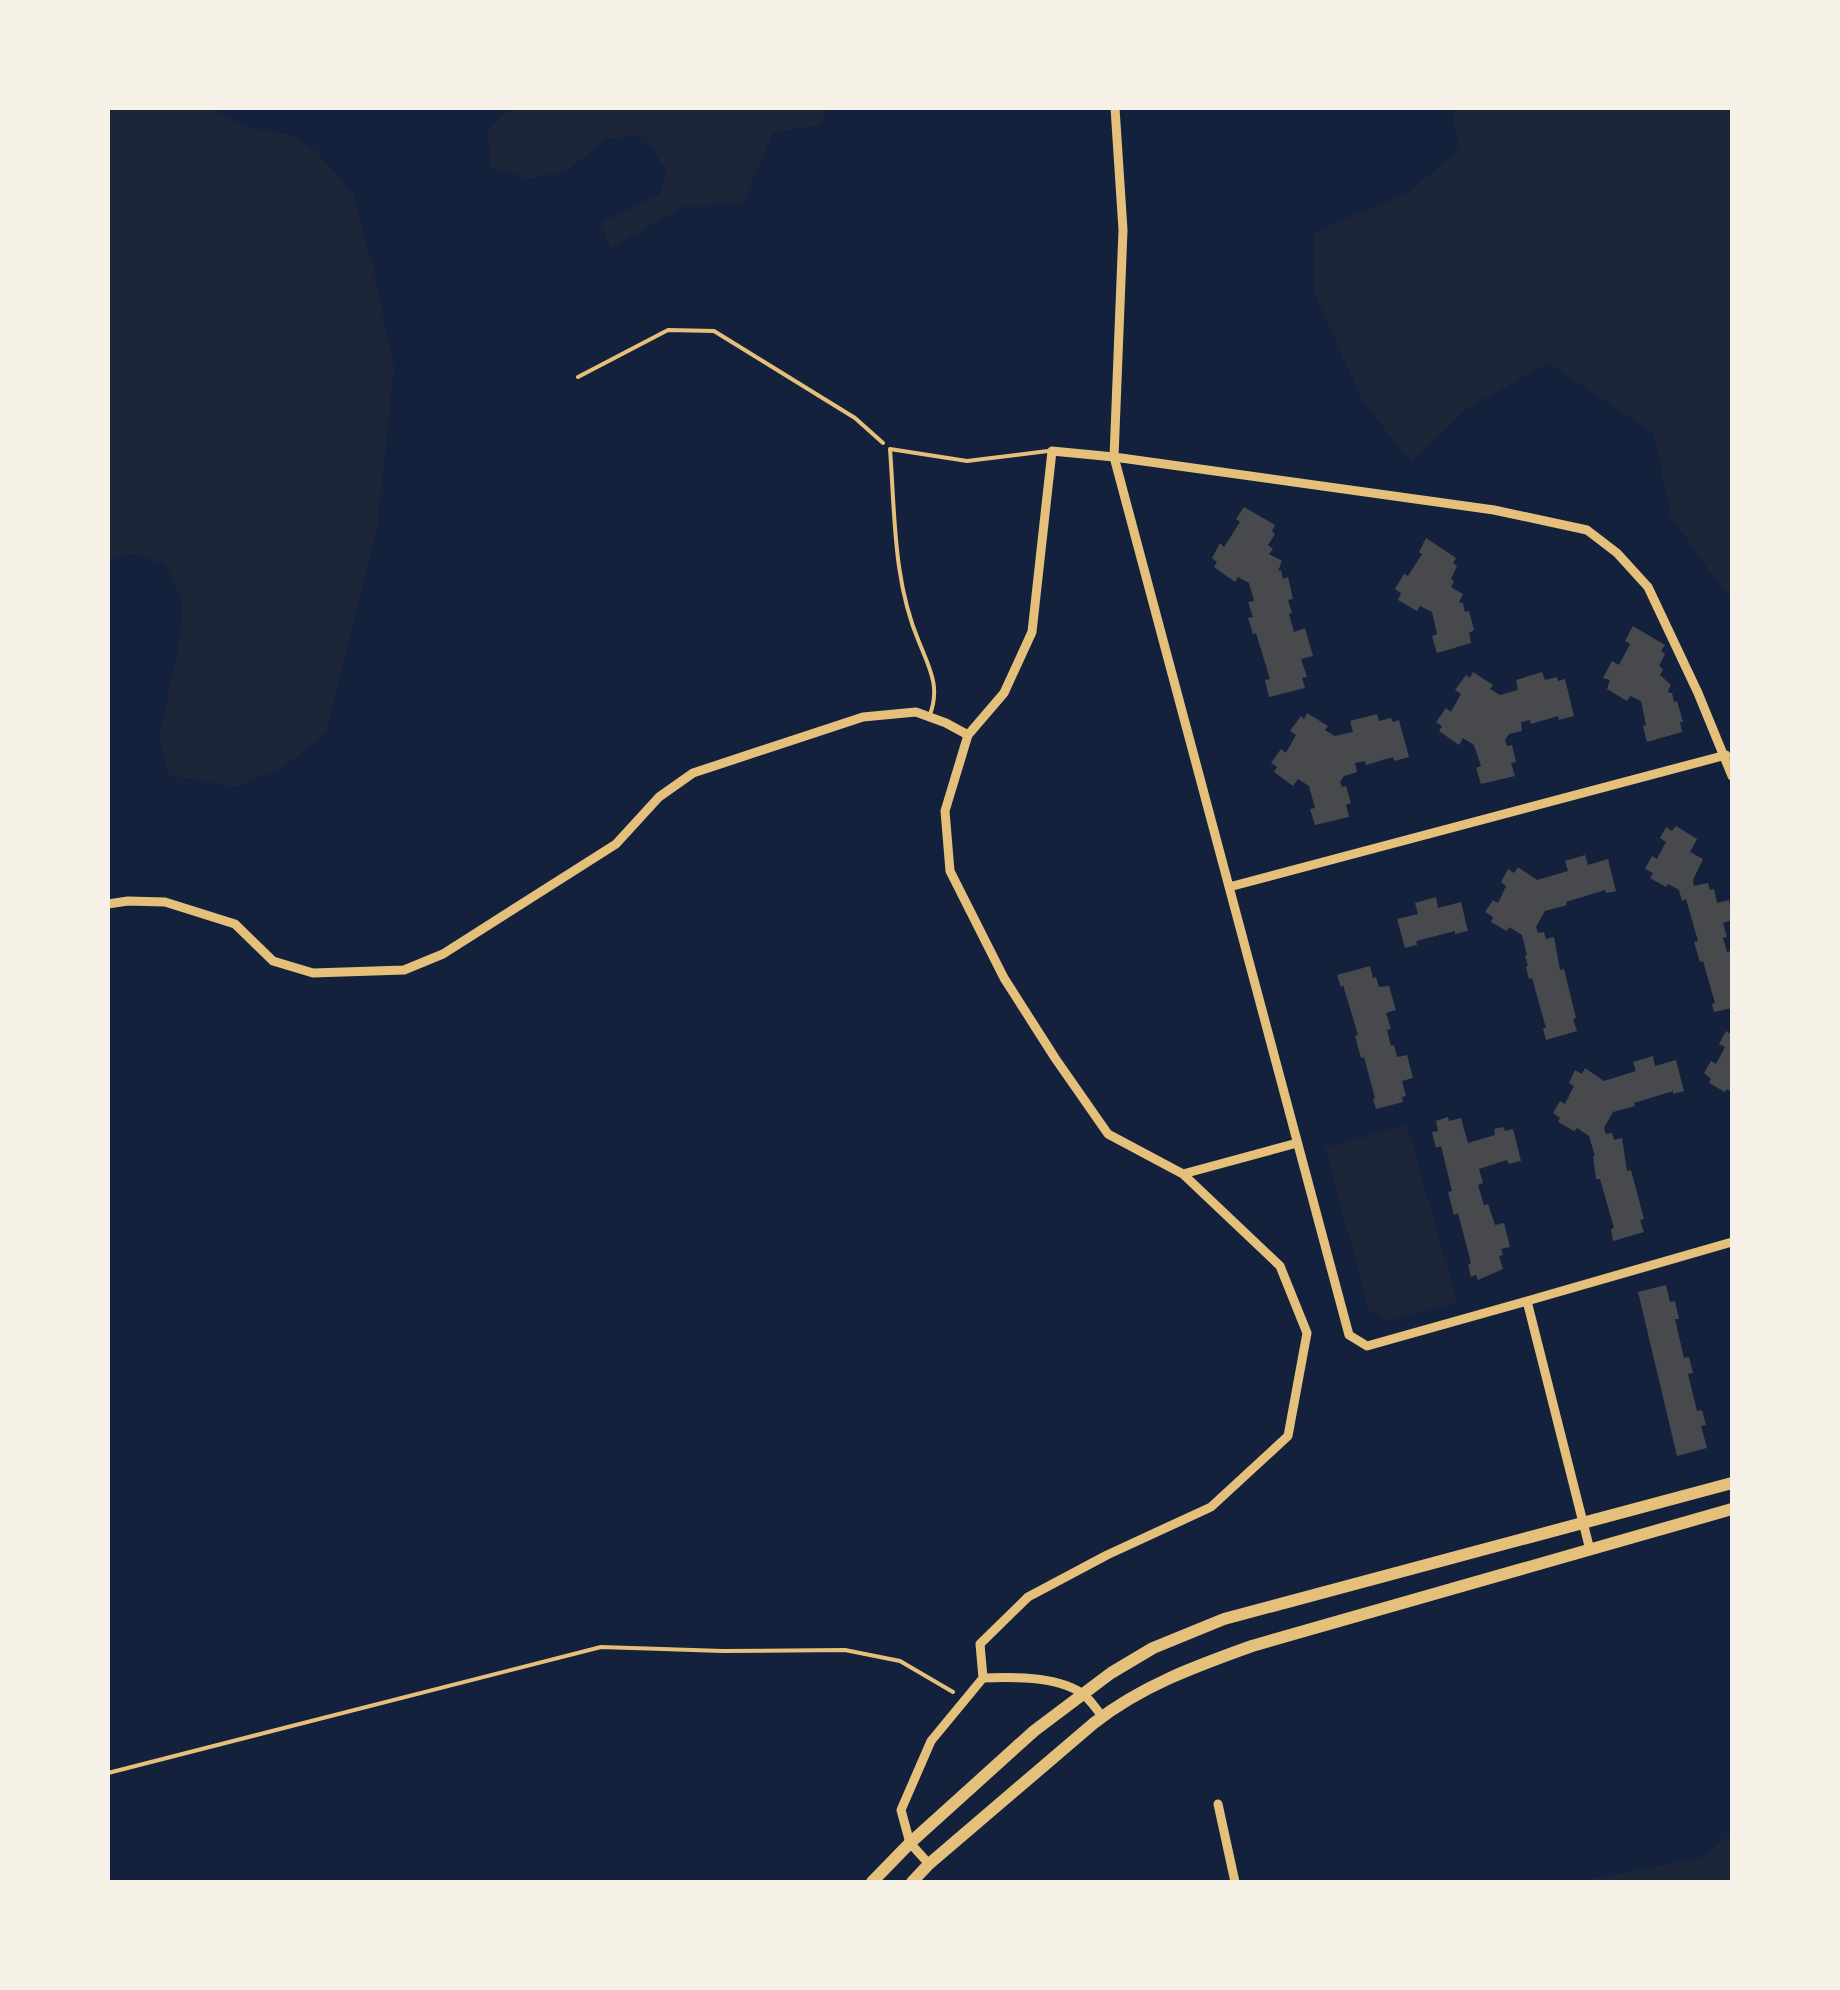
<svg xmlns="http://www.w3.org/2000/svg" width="1840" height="1990" font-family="'Asap Condensed',sans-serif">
<rect width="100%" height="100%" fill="#14213d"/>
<path fill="#1d2539" d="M108,108H210L247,127L290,135L316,151L353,194L374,270L394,369L377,527L326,733L283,767L236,787L168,775L159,738L180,638L182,601L165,564L132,554L108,560Z
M509,108H828L820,125L774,132L742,203L685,206L610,248L601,223L661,193L666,170L644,135L605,139L568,170L528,179L491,167L487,132Z
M1451,108H1732V602L1671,517L1654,433L1548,363L1465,410L1411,462L1362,400L1313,290L1314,232L1407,194L1460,149Z
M1407,1125L1457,1302L1386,1320L1369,1310L1325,1148Z
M1732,1833V1882H1576L1701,1858Z"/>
<path fill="#48494c" d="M1244,507L1275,525L1272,531L1275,534L1268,545L1273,549L1269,554L1282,561L1278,571L1281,570L1283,579L1288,577L1293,599L1288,600L1292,613L1289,614L1294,632L1305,628L1313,656L1301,659L1307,677L1302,678L1305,688L1269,697L1265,680L1270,679L1256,633L1253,634L1248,618L1253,617L1248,602L1254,601L1249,583L1238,577L1235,582L1214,567L1217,562L1212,558L1220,543L1224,547L1240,522L1236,519Z
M1426,538L1456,558L1453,563L1457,566L1451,579L1454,581L1451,587L1463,594L1459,602L1463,603L1465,612L1469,611L1474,630L1469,633L1471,643L1437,653L1432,636L1437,634L1432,612L1420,606L1417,611L1398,600L1401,593L1395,589L1404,574L1408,576L1422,554L1419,552Z
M1633,626L1665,645L1661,651L1665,654L1659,666L1663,669L1660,675L1671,685L1668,690L1669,693H1672L1674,702L1677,701L1683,722H1680L1682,732L1647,742L1643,726L1646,725L1641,701L1630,696L1627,701L1607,689L1610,680L1603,678L1612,661L1619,665L1630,644L1625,641Z
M1473,672L1493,685L1490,689L1500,695L1518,690L1516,680L1542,672L1545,680L1557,677L1558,681L1565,679L1574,716L1559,720L1558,716L1531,724L1530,720L1521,722L1522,731L1509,734L1505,740L1507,746L1512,745L1516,762L1511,763L1515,776L1481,784L1476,768L1481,766L1474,745L1463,738L1459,745L1439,731L1442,726L1436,722L1446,708L1451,712L1461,694L1455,690L1466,675L1470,678Z
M1307,713L1328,726L1325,730L1335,736L1353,732L1350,721L1377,714L1379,721L1391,718L1393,722L1399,720L1409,757L1394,761L1393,757L1366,765L1365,761L1355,763L1357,772L1344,776L1340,782L1342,787L1346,786L1351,803L1346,805L1349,817L1315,825L1310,809L1315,808L1309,786L1298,779L1293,786L1274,772L1277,767L1271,763L1281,749L1286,753L1296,735L1290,731L1301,716L1304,719Z
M1676,826L1697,839L1690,852L1703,859L1693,880L1694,886L1708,883L1710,890L1714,889L1717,903L1729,900L1732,920L1723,923L1727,937L1723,938L1727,952L1731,951L1732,958V1008L1714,1012L1712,1004L1715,1003L1703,961L1700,962L1694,942L1698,941L1686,899L1682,901L1679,890L1668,884L1666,887L1650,878L1653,873L1645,869L1652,856L1657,859L1666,842L1660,838L1666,827L1672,831Z
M1585,855L1588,865L1608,859L1616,891L1606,893L1605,890L1566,902L1567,905L1545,911L1536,927L1538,933L1544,932L1546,939L1554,937L1560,970L1564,969L1576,1018L1573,1019L1577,1031L1546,1040L1543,1028H1546L1532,978L1529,979L1526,967L1528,966L1525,956L1527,955L1522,935L1509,927L1507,931L1491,922L1493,917L1485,912L1493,900L1498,903L1506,886L1501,882L1508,869L1514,873L1518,867L1537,880L1568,871L1565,861Z
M1436,897L1438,908L1461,902L1468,931L1455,934V931L1416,941L1417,945L1405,948L1397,919L1418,914L1415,903Z
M1370,966L1373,978L1376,977L1379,987L1389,986L1396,1010L1386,1013L1391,1029L1387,1030L1391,1046L1394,1045L1397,1057L1407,1055L1413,1078L1402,1081L1406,1096L1402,1097L1403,1102L1376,1109L1373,1099L1375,1098L1364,1057L1361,1058L1355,1036L1358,1035L1343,985L1341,987L1337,975Z
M1726,1031L1732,1035V1092L1727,1089L1725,1092L1709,1083L1711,1079L1704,1073L1711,1061L1716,1064L1725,1047L1719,1044Z
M1653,1056L1655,1066L1676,1060L1684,1091L1673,1094V1091L1634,1103L1635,1106L1613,1112L1604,1128L1606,1134L1612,1133L1614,1140L1622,1138L1627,1171L1631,1170L1644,1219L1640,1220L1644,1232L1613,1241L1611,1229L1614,1228L1600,1179H1596L1593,1156H1595L1589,1136L1577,1128L1574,1131L1558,1122L1560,1118L1553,1113L1560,1101L1565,1104L1574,1086L1569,1083L1575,1070L1582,1074L1585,1068L1604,1081L1636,1071L1633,1062Z
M1448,1117L1449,1121L1461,1118L1468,1143L1495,1135L1494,1129L1503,1127L1505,1131L1513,1129L1521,1161L1509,1164L1507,1160L1479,1169L1483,1183L1478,1185L1484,1205L1488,1204L1495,1225L1504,1223L1510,1247L1501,1249L1503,1255L1499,1256L1503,1269L1478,1280L1476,1275L1471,1277L1468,1265L1471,1263L1458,1213L1454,1215L1448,1192L1452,1191L1441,1146L1436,1148L1432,1132L1438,1131L1436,1121Z
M1666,1285L1670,1302L1675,1301L1679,1319H1675L1684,1358L1689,1357L1693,1373L1688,1374L1697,1411L1702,1410L1706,1425L1701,1426L1707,1448L1677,1456L1638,1292Z"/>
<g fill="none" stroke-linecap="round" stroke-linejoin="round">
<path stroke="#e5c07b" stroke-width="4" d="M578,377L668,330L714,331L855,418L883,443
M108,1773L601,1647L723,1651L845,1650L900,1661L953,1692"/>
<path stroke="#e5c07b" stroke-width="4" d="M929,717C941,688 930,669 919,642C893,581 895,514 890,449L967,461L1048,451"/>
<path stroke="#e5c07b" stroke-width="9" d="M1115,108L1123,230L1114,457L1052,451L1032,632L1004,693L968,735L945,811L950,871L1004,978L1055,1058L1108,1134L1183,1174L1297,1143
M1229,887L1726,755
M108,904L128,901L165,902L235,924L273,961L313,973L404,970L443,954L616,844L659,797L693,773L863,717L916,712L946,723L968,735
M1527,1301L1732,1242
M1590,1550L1527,1301L1367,1346L1349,1335L1114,457L1494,510L1587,530L1617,553L1648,587L1698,693L1732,776
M983,1678C1012,1677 1054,1676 1080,1692C1089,1697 1095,1708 1102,1716
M1218,1804L1235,1882
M929,1864L910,1843L901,1810L931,1741L983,1678L980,1644L1028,1597L1107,1555L1211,1507L1288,1436L1307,1333L1280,1266L1183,1174"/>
<path stroke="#e5c07b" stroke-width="12" d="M872,1882L910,1843L1034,1731L1111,1673L1153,1648L1224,1619L1732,1483
M912,1882L929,1864L1094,1723C1141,1686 1196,1666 1252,1646L1732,1509"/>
</g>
<rect width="1840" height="1990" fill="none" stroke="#f6f1e7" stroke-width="220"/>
</svg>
